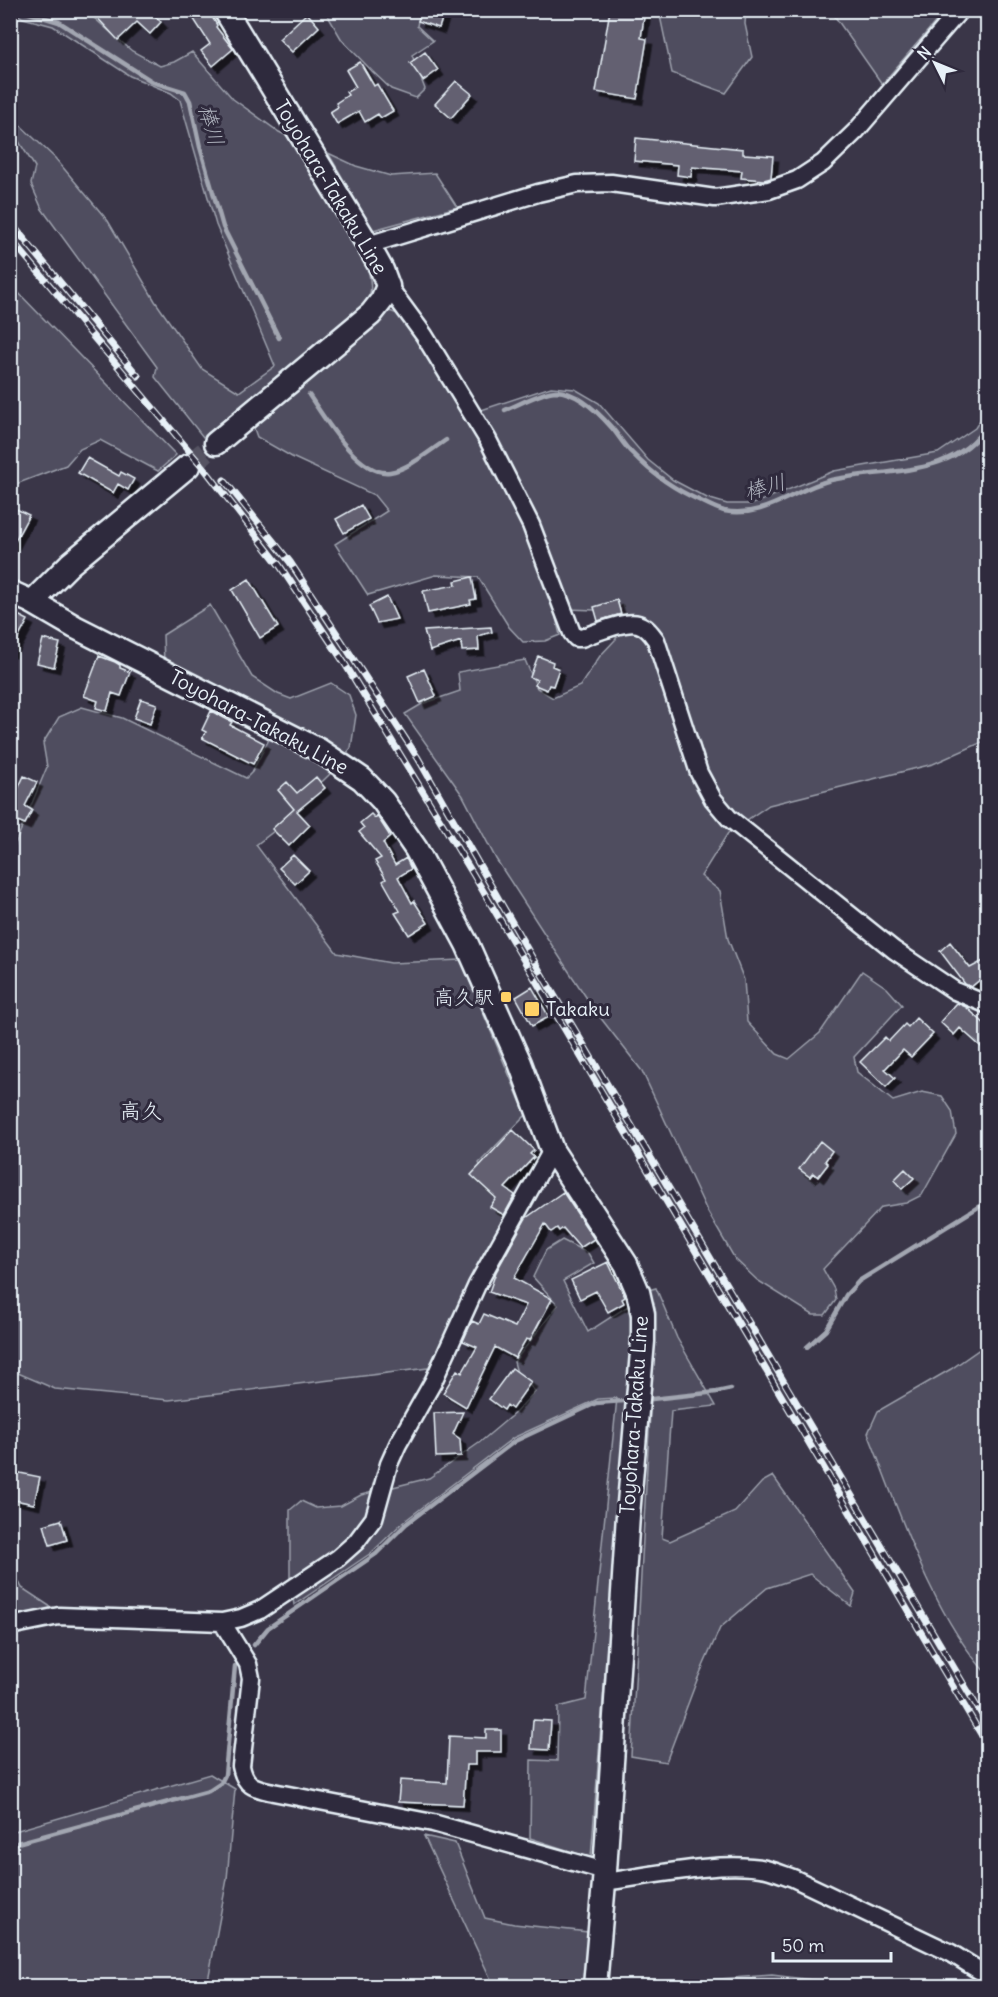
<svg xmlns="http://www.w3.org/2000/svg" width="998" height="1997" font-family="Delius,'Klee One',sans-serif">
<defs>
<filter id="shadow"><feDropShadow dx="5.5" dy="5.5" stdDeviation="0" flood-color="#0009"/></filter>
</defs>
<rect width="100%" height="100%" fill="#3a3648"/>
<filter id="ink" filterUnits="userSpaceOnUse"><feTurbulence type="fractalNoise" baseFrequency=".0167" numOctaves="2"/><feDisplacementMap in="SourceGraphic" scale="12" xChannelSelector="R" yChannelSelector="G"/><feConvolveMatrix kernelMatrix="1 2 1 2 8 2 1 2 1" color-interpolation-filters="sRGB"/></filter>
<g filter="url(#ink)">
<path fill="#504e5f" stroke="#9ca0ac" stroke-width="1.5" d="M13,11H86L132,51L160,66L174,62L192,52L233,99L279,132L294,139L368,269C373,291 372,294 359,311L203,437L155,377L157,367L42,209L31,184L35,167L11,129V119L17,122L55,158L108,221L155,301L202,369L239,392L275,366L216,225L180,100L171,93L130,76L53,26L23,18Z
M325,11H420L417,26L433,41L412,55L425,89L416,98L391,89L373,72L342,40Z
M659,11H746L745,24L752,57L726,93L672,73Z
M831,11H945L882,84Z
M328,153L356,166L391,176L435,173L457,207L373,230Z
M10,284L176,455L158,471L100,440L80,449L66,465L11,486Z
M389,311L404,316L463,416L551,387L575,389L599,403L648,460L673,480L707,498L727,504H753L834,471L938,453L975,428L987,409V740L933,764L769,805L728,833L701,876L720,891L728,939L744,980L747,1022L777,1054L789,1059L820,1033L862,971L887,988L902,1005L854,1057L857,1072L893,1101L922,1092L942,1096L952,1111L956,1134L922,1195L906,1203L882,1207L823,1269L834,1289L836,1300L825,1315H813L757,1280L735,1259L707,1211L642,1071L596,1012L566,967L496,859L463,796L405,714L422,704L460,691L458,672L525,660L537,688L553,698L580,686L600,656L616,639L619,616L595,610L568,609L556,618L560,635L545,641L523,642L509,627L478,577L436,575L368,595L335,544L387,511L374,495L292,457L257,437L252,423Z
M210,605L252,677L278,694L291,699L331,683L349,695L356,715L351,748L329,775L299,804L287,821L256,845L337,953L391,963L461,960L526,1115L479,1163L511,1214L428,1368L169,1400L55,1389L11,1370V854L47,767L43,743L59,717L82,707L122,718L246,778L252,772L277,724L164,664L163,635Z
M562,1240L588,1253L594,1263L563,1281L588,1332L628,1306L634,1333L628,1370L591,1858L530,1838L531,1760L557,1761L558,1707L586,1700L617,1398L598,1399L513,1438L402,1523L371,1553L294,1605L290,1578V1510L301,1501L316,1508L341,1506L361,1495L429,1478L479,1443L516,1412L535,1391L517,1373L514,1362L558,1305L533,1277L546,1250Z
M656,1288L677,1338L716,1406L671,1411L662,1538L670,1541L735,1512L762,1482L773,1476L855,1593L851,1606L810,1574L767,1588L720,1628L697,1680L666,1762L631,1756L654,1341L648,1290Z
M987,1344V1674C932,1615 898,1508 868,1433L878,1411L951,1369Z
M10,1564L22,1588L54,1609L10,1633Z
M210,1774L235,1789L227,1879L207,1986H11V1832Z
M424,1836L455,1843L485,1918L514,1924L588,1932L583,1986H494Z
M772,1975L861,1986H608L609,1982L654,1984Z"/>
<g fill="none" stroke-linecap="round" stroke-linejoin="round">
<path stroke="#a2a6b1" stroke-width="4.5" d="M19,10L59,22L153,82L185,92L190,101L200,147L223,227L279,338
M309,395C324,417 359,477 390,472C407,470 431,450 446,440
M505,410C518,405 543,391 556,391C577,392 599,413 612,428C619,436 624,446 632,453C653,475 675,490 703,502C709,505 717,509 724,511C765,519 794,489 831,480C885,468 955,479 988,423
M807,1347L826,1330L846,1295L859,1281L988,1201
M652,1399L717,1392L731,1389
M254,1645L268,1628L376,1554L406,1524L515,1441L596,1403L624,1401
M10,1845L209,1791L221,1783L225,1775L235,1666"/>
</g>
<path fill="#636171" stroke="#e8f1f8" stroke-width="1.5" filter="url(#shadow)" d="M90,10H149L161,22L150,34L137,22L118,40Z
M188,10H208L217,25L216,27L233,49L213,66L201,51L210,44Z
M422,10H445L439,28L418,21Z
M610,10H645L641,38L647,39L637,99L596,92Z
M307,13L319,27L292,52L279,39Z
M425,52L438,70L423,81L410,63Z
M360,62L374,86L377,84L393,111L381,118L378,114L365,122L359,111L337,124L330,112L338,107L336,103L348,95L346,92L356,87L346,70Z
M456,81L472,94L451,118L435,104Z
M636,138L743,149V154L773,156L771,178L764,180L741,178L742,171L692,167L691,177L677,175L678,165L634,161Z
M87,458L119,476L121,472L134,479L128,490L118,484L113,493L78,473Z
M361,505L369,519L344,533L336,519Z
M10,506L29,515L10,550Z
M472,577L476,599L470,600L471,604L428,613L423,591L456,585L455,581Z
M249,579L278,627L260,638L232,590Z
M387,597L397,619L377,623L369,606Z
M617,600L621,614L598,621L594,607Z
M10,611L28,620L10,653Z
M491,627L492,632L478,636L479,650L462,651L461,641L430,651L424,631Z
M43,639L60,643L54,667L37,663Z
M99,656L115,662L120,665V668L130,672L121,696L112,693L107,711L96,708L98,701L84,696Z
M538,656L553,662L552,666L559,669L553,686L549,685L547,690L535,685L537,680L530,677Z
M424,669L436,696L420,703L408,676Z
M141,699L157,704L150,724L134,718Z
M211,711L232,722L230,725L264,743L253,764L202,738L206,732L202,730Z
M24,776L37,782L25,806L32,810L25,824L10,818V806Z
M316,777L325,788L297,811L310,825L289,846L272,829L294,809L278,790L287,782L297,793Z
M371,814L375,818L377,816L388,833L390,837L383,843L395,865L406,858L411,869L398,877L412,903L414,901L428,923L409,935L395,913L400,911L383,881L386,879L375,861L381,858L359,832L364,828L360,823Z
M293,855L309,871L295,884L279,868Z
M950,942L970,968L987,959V974L971,987L965,984L940,951Z
M532,987L549,1017L532,1026L516,997Z
M957,1003L966,1007L987,1026V1052L960,1028L954,1035L940,1022Z
M916,1018L933,1034L911,1057L903,1050L885,1069L895,1078L886,1087L860,1062L885,1037L889,1041L905,1024L908,1027Z
M513,1130L534,1150L530,1154L534,1157L505,1188L515,1195L504,1215L490,1207L496,1198L471,1175Z
M820,1141L832,1151L825,1161L828,1164L818,1177L813,1173L810,1177L799,1169Z
M905,1169L914,1178L902,1189L894,1180Z
M563,1192L594,1239L580,1248L563,1228L559,1231L557,1228L551,1232L545,1224L514,1278L552,1299L530,1340L526,1339L515,1358L495,1347L466,1407L443,1393L457,1370L462,1373L477,1347L463,1341L472,1321L479,1324L484,1314L515,1327L526,1305L489,1292L496,1272L526,1218Z
M608,1262L625,1297L622,1299L624,1303L608,1312L596,1291L580,1299L571,1280Z
M512,1368L531,1382L512,1409L507,1405L504,1410L489,1399Z
M463,1412L453,1434L460,1439L461,1456L436,1457L434,1413Z
M15,1472L40,1477L34,1504L10,1499V1478L13,1479Z
M61,1520L67,1540L50,1545L44,1525Z
M533,1720L551,1721L549,1750L531,1749Z
M486,1730H501V1752H475V1765H466L463,1805L398,1802L400,1780L447,1783L449,1736L486,1738Z"/>
<g fill="none" stroke-linecap="round" stroke-linejoin="round">
<path stroke="#545262" stroke-width="22" stroke-dasharray="22 11" stroke-linecap="butt" d="M188,466L216,443"/>
<defs>
<path id="street" d="M368,245L538,193L577,184L611,183L715,198L769,190L797,180L823,163L856,131L960,10
M388,286L424,335L488,440L531,525L572,633L576,638H581C595,633 625,620 638,624C647,627 651,633 656,640L699,773L713,799L729,818L894,950L955,991L988,1005
M222,1622L248,1664L251,1678L241,1766C245,1787 255,1788 273,1792L433,1823L605,1871
M10,1626L59,1616L222,1622L241,1618L260,1610L338,1558L356,1542L374,1518L389,1464L398,1444L433,1382L477,1285L552,1150
M604,1882C650,1876 721,1860 766,1869C775,1871 784,1875 793,1878L951,1953L988,1976"/>
<path id="secondary" d="M216,443L371,314L382,300L388,286L382,270L368,245L225,10
M188,466L70,564L32,602L75,627L319,750L362,779L383,801L416,849L467,944L520,1063L552,1150L626,1264L638,1292L643,1314V1341L628,1515L605,1871L595,1986
M10,592L32,602"/>
</defs>
<use href="#street" stroke="#e8f1f8" stroke-width="21"/>
<use href="#secondary" stroke="#e8f1f8" stroke-width="27"/>
<use href="#street" stroke="#2f2a3d" stroke-width="16"/>
<use href="#secondary" stroke="#2f2a3d" stroke-width="22"/>
<defs>
<path id="rail" d="M10,222L138,376
M10,238L207,472L280,566L345,664L473,874L988,1746
M224,480L290,562L418,758L541,973L988,1725"/>
</defs>
<use href="#rail" stroke="#e8f1f8" stroke-width="7"/>
<use href="#rail" stroke="#2f2a3d" stroke-width="4.5" stroke-dasharray="14" stroke-linecap="butt"/>
</g>
</g>
<g fill="#ffd166" stroke="#2f2a3d" stroke-width="2">
<rect x="500" y="991" width="12" height="12" rx="3"/>
<rect x="524" y="1001" width="16" height="16" rx="3"/>
</g>
<g text-anchor="middle" stroke-width="6" stroke-linejoin="round" paint-order="stroke">
<g font-size="20" fill="#e8f1f8" stroke="#2f2a3d">
<text transform="translate(331 187) rotate(59)" y="7">Toyohara-Takaku Line</text>
<text transform="translate(259 722) rotate(28)" y="7">Toyohara-Takaku Line</text>
<text transform="translate(634 1415) rotate(-86)" y="7">Toyohara-Takaku Line</text>
</g>
<g font-size="20" fill="#e8f1f8" stroke="#2f2a3d" text-anchor="end">
<text x="494" y="1004">高久駅</text>
<text x="546" y="1016" text-anchor="start">Takaku</text>
</g>
<g font-size="21" font-style="italic" fill="#aeb2bd" stroke="#2f2a3d">
<text transform="translate(211 125) rotate(74)" y="7">棒川</text>
<text transform="translate(765 487) rotate(-16)" y="7">棒川</text>
</g>
<g font-size="21" fill="#e8f1f8" stroke="#2f2a3d">
<text x="141" y="1118">高久</text>
</g>
</g>
<rect width="998" height="1997" fill="none" stroke="#2f2a3d" stroke-width="36"/>
<rect x="18" y="18" width="962" height="1961" fill="none" stroke="#e8f1f8" stroke-width="2" filter="url(#ink)"/>
<g transform="translate(935 63) rotate(313)" stroke="#2f2a3d" stroke-width="4.5" paint-order="stroke">
<path d="M0-4.5L10 22L0 15L-10 22Z" fill="#e8f1f8"/>
<text y="-9" font-size="16" font-weight="bold" text-anchor="middle" fill="#e8f1f8">N</text>
</g>
<path d="M773 1952v9h118v-9" fill="none" stroke="#e8f1f8" stroke-width="3"/>
<text x="782" y="1952" font-size="18" fill="#e8f1f8" stroke="#2f2a3d" stroke-width="4.5" paint-order="stroke">50 m</text>
</svg>
